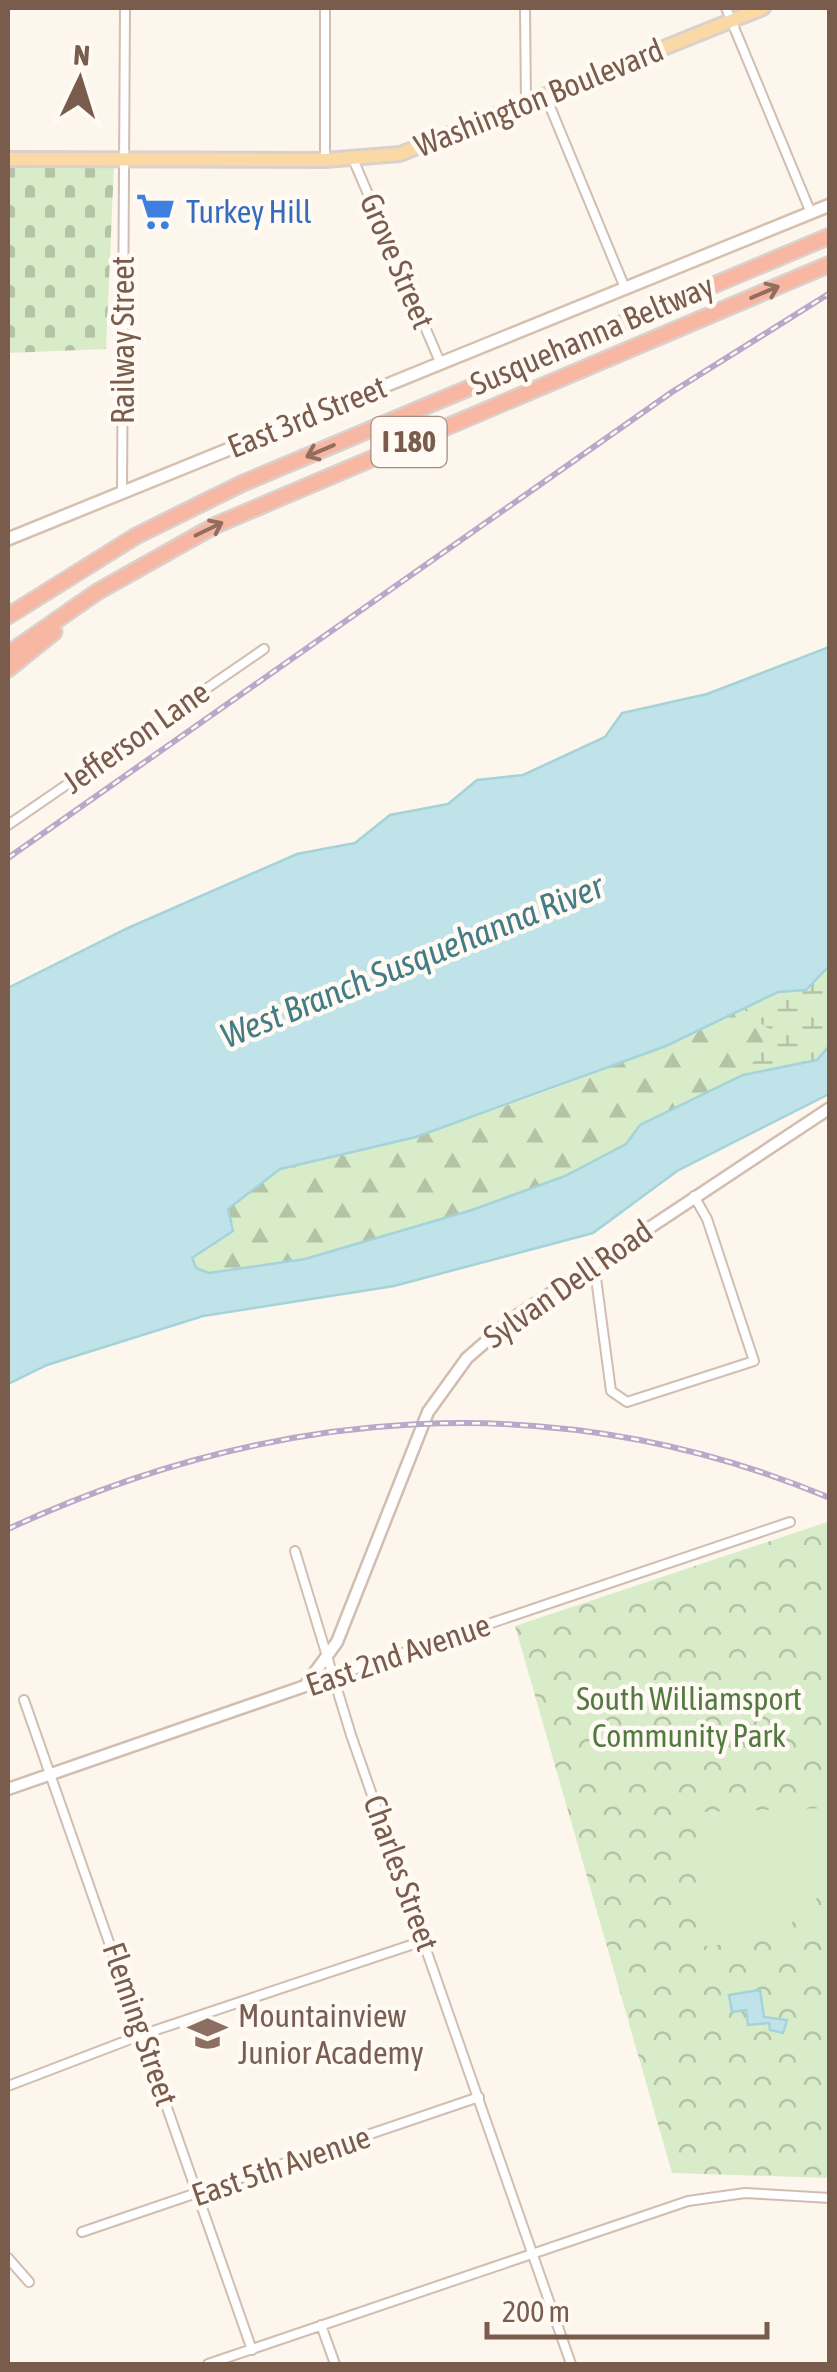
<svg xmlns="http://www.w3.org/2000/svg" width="837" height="2372" font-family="'Asap Condensed',sans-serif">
<defs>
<pattern id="forest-firs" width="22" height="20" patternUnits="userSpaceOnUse" patternTransform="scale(2.5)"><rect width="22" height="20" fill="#d8ecc9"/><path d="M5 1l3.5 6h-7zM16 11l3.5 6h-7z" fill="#b4c2a5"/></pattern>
<pattern id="wetland-marsh" width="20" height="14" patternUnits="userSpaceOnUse" patternTransform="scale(2.5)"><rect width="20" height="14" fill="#d8ecc9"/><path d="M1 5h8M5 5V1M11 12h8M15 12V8" fill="none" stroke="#b4c2a5"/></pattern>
<pattern id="cemetery-stones" width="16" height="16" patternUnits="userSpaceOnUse" patternTransform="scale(2.5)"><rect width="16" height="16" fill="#d8ecc9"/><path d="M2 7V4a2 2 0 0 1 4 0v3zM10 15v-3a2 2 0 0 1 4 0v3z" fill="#b4c2a5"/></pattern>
<pattern id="park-crowns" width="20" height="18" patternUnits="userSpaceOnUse" patternTransform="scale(2.5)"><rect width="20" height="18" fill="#d8ecc9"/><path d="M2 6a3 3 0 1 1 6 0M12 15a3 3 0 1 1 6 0" fill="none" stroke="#b4c2a5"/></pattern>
</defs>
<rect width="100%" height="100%" fill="#fdf6ec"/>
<path fill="url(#forest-firs)" d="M829,966V1046L817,1060L743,1075L640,1125L626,1144L565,1176L472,1210L305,1259L209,1273L196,1268L192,1257L233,1232L228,1209L279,1169L416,1137L542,1093L666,1046Z"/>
<path fill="url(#wetland-marsh)" d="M829,966V1046L817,1060L743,1075L776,1033L750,1017L742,1006L778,992L806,989Z"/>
<path fill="url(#cemetery-stones)" d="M114,165L106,349L8,353V166Z"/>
<path fill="url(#park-crowns)" d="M827,1522L829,2178L672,2173L515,1626Z"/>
<path fill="#d8ecc9" d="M829,1808V1883L805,1913L783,1929L747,1943L704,1946L699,1812Z"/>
<path fill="#bfe3e8" stroke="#a5d3da" stroke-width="2.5" d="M829,647V966L806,990L778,992L666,1046L416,1137L280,1169L228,1209L233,1231L192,1258L196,1268L209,1273L305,1259L472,1210L565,1176L626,1144L640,1125L743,1075L817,1060L829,1046V1094L677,1171L593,1233L394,1286L203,1316L47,1365L8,1384V988L128,928L297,854L355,843L390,815L448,804L477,780L523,775L605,737L622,713L707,694Z
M760,1990L764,2017L787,2020L783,2033L770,2030L769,2023L748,2025L746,2010L732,2012L729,1995Z"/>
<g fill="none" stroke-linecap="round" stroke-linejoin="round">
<defs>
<path id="minor" d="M325,8V160
M525,8L526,104
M726,8L811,213
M546,97L625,288
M353,159L440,362
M122,493L125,8
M8,825L264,649
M594,1263L611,1391L627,1402L754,1361L707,1219L694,1196
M295,1551L351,1735L571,2364
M305,1686L790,1522
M24,1700L252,2350
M8,2086L144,2034L426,1940
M82,2232L479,2097
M8,2258L29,2282
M321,2325L335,2364
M208,2364L688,2201L745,2193L830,2198"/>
<path id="tertiary" d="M8,1789L305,1686L337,1642L428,1412L467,1358L512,1319L830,1108"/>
<path id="secondary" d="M8,539L830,205"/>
<path id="primary" d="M8,159L325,160L400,154L763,8"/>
<path id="motorway" d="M8,616L136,536L241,484L830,236
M8,654L97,592L216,525L830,264
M8,669L54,632"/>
</defs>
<use href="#minor" stroke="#d1beb0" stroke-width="12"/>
<use href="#tertiary" stroke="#d1beb0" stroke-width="15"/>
<use href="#secondary" stroke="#d6c0b0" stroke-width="16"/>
<use href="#primary" stroke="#dad1cd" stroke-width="18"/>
<use href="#motorway" stroke="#dad1cd" stroke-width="19"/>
<use href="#minor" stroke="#fff" stroke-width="8"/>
<use href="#tertiary" stroke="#fff" stroke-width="10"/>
<use href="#secondary" stroke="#fff" stroke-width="11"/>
<use href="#primary" stroke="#fbd9a5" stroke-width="12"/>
<use href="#motorway" stroke="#f7b7a3" stroke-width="14"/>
<defs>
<path id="rail" d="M8,858L672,392L830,293
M8,1529C273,1406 556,1383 830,1498"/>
</defs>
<use href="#rail" stroke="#b9a8c9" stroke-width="6"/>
<use href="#rail" stroke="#fffaf3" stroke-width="2.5" stroke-dasharray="8" stroke-linecap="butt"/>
</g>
<defs><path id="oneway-shaft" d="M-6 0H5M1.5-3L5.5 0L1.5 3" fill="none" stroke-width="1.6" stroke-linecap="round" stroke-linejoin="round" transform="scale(2.5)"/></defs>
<g stroke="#936e5e">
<use href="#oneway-shaft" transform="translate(765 292) rotate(-23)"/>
<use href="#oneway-shaft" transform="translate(320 451) rotate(157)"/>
<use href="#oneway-shaft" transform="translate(209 529) rotate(-26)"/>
</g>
<defs>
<symbol id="supermarket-bare" viewBox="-9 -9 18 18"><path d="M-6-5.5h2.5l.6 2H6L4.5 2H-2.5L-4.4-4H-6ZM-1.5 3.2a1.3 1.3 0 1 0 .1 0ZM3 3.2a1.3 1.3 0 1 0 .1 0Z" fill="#3f7fe0" stroke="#fffaf3" stroke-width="2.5" paint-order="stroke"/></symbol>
<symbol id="school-bare" viewBox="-9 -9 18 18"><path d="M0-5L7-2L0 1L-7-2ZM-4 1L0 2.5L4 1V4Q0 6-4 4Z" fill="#8d6e63" stroke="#fffaf3" stroke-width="2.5" paint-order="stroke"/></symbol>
</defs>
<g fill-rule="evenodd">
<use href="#supermarket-bare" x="128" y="184" width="55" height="55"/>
<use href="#school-bare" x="180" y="2006" width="55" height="55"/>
</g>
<g text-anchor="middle" stroke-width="9" stroke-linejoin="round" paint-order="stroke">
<rect fill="#fffaf3" stroke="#a28b7f" stroke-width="2.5" x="371.5" y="417" width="75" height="50" rx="8"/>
<g font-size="30" font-weight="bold" fill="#7a5c4d">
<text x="409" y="452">I 180</text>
</g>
<g font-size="32" fill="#7a5c4d" stroke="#fffaf3">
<text transform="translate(539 98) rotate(-22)" y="11">Washington Boulevard</text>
<text transform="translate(397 261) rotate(67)" y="11">Grove Street</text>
<text transform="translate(592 335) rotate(-23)" y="11">Susquehanna Beltway</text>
<text transform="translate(123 340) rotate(-90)" y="11">Railway Street</text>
<text transform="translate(307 417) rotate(-22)" y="11">East 3rd Street</text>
<text transform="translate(136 737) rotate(-35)" y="11">Jefferson Lane</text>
<text transform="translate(568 1284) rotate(-35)" y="11">Sylvan Dell Road</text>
<text transform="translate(398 1655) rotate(-19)" y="11">East 2nd Avenue</text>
<text transform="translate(401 1873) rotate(70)" y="11">Charles Street</text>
<text transform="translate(140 2024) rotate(71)" y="11">Fleming Street</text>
<text transform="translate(281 2166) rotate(-19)" y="11">East 5th Avenue</text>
</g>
<g font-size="32" fill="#366cbe" stroke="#fffaf3" text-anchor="start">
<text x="186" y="223">Turkey Hill</text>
</g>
<g font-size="32" fill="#537a41" stroke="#fffaf3">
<text x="689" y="1710">South Williamsport<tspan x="689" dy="37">Community Park</tspan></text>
</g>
<g font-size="32" fill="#785e54" stroke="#fffaf3" text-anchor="start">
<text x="238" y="2027">Mountainview<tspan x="238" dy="37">Junior Academy</tspan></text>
</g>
<g font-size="35" font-style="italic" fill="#437c86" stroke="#fffaf3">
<text transform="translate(412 961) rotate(-22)" y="12">West Branch Susquehanna River</text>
</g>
</g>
<rect width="837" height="2372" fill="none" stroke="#7a5c4d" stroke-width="20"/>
<g transform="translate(80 80) rotate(4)" stroke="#fffaf3" stroke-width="8" paint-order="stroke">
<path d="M0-8L18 38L0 25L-18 38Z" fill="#7a5c4d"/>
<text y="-15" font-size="28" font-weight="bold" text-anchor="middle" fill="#7a5c4d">N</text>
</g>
<path d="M487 2322v15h280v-15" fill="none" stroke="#7a5c4d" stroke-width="5"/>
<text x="502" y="2322" font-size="30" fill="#7a5c4d" stroke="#fffaf3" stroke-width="8" paint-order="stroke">200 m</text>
</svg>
